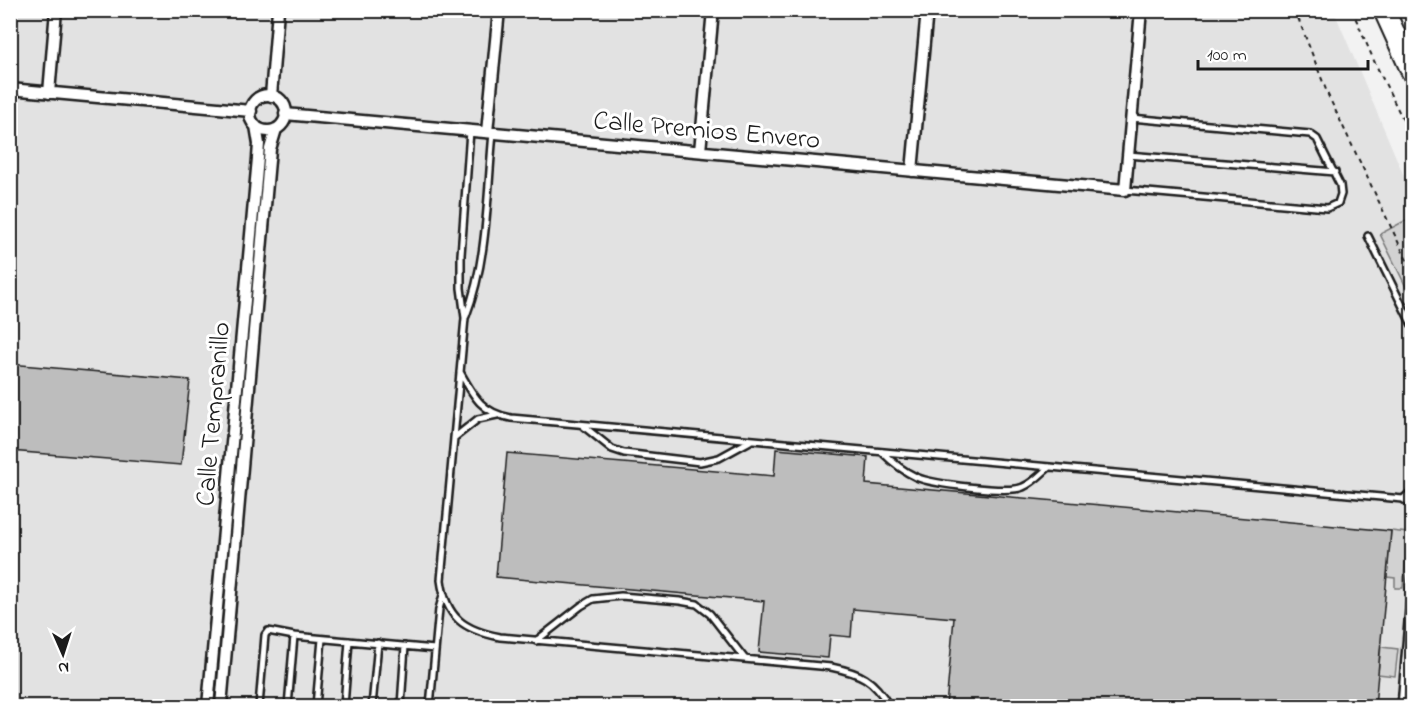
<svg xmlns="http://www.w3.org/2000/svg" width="1423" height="717" font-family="'Indie Flower',sans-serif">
<rect width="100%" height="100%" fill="#f2f2f2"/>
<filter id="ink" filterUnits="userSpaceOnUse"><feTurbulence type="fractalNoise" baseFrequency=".0167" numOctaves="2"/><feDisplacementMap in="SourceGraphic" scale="12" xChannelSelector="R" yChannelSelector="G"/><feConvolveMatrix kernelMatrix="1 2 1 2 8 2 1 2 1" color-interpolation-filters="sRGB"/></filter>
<g filter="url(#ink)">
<path fill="#e2e2e2" d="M10,11H1334L1412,195V706H11Z"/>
<path fill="#d2d2d2" stroke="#777" stroke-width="1.5" d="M1412,217V299L1380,234Z
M1391,531L1408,533L1403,588H1395V578L1387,577Z
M1381,647L1398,649L1395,676L1378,674Z"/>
<path fill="#bdbdbd" stroke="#1c1c1c" stroke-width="1.5" d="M10,364L190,380L181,465L10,451Z
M776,449L868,457L866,484L1391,531L1375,706H946L954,618L853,609L851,637L830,635L828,658L759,652L764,601L496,577L507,453L774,476Z"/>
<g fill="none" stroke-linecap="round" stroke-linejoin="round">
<defs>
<path id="lane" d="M470,131L461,255V288L465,318L441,580C446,618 464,630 500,637L831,667C860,673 874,679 889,706
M1128,155L1335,172
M1125,190L1327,208L1338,203L1341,194L1340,185L1317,139L1310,134L1131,118
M1368,236L1412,325
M466,316C488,259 487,194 493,133
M460,372C474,397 482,413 511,418L1403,499L1412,491
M582,425L612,449L624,453L700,462L719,458L750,441
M454,438L478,419L497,415
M882,452C892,462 903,471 916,477C932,484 1008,494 1023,487C1033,483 1041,474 1049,467
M1403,499L1412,506
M536,641L581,606L593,599L621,596L680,601L697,604L710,614L745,659
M259,706L265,635L268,631L294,636L435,649
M288,706L294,636
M316,706L322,639
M344,706L349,641
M372,706L378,643
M401,706L405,646
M430,706L439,609L443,595
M1401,706L1412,573"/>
<path id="street" d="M10,89L251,111
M49,93L56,10
M250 113a18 18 0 1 1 36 0a18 18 0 1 1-36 0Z
M271,96L278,10
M285,114L1125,190L1141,10
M487,132L499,10
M700,151L713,10
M912,171L927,10
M208,706L258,158L259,144L256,126
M221,706L270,149L276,129"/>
<path id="highway" d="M1384,10L1412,72"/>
</defs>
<use href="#lane" stroke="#1c1c1c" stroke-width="10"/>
<use href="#street" stroke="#1c1c1c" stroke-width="15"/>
<use href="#highway" stroke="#1c1c1c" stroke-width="24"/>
<path stroke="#1c1c1c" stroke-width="2" stroke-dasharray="4.5 4.5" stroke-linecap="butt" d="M1295,10L1328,95L1412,271
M1352,10L1375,63L1412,138"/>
<use href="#lane" stroke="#fff" stroke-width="5"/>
<use href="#street" stroke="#fff" stroke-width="10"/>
<use href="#highway" stroke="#fff" stroke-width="20"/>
</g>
</g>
<g text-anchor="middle" stroke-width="6" stroke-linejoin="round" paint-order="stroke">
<g font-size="27" fill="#1c1c1c" stroke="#fff">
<text transform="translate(707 129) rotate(5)" y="9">Calle Premios Envero</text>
<text transform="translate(212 414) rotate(-85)" y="9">Calle Tempranillo</text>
</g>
</g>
<rect width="1423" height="717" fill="none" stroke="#fff" stroke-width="36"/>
<rect x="18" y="18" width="1387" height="681" fill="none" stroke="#1c1c1c" stroke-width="2" filter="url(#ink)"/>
<g transform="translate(63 654) rotate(177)" stroke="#ffffff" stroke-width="4.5" paint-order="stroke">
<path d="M0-4.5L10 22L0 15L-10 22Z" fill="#1c1c1c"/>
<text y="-9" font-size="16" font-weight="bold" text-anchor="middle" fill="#1c1c1c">N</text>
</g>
<path d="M1198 60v9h170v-9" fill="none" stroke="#1c1c1c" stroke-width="3"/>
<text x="1207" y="60" font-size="18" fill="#1c1c1c" stroke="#ffffff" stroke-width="4.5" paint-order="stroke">100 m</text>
</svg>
